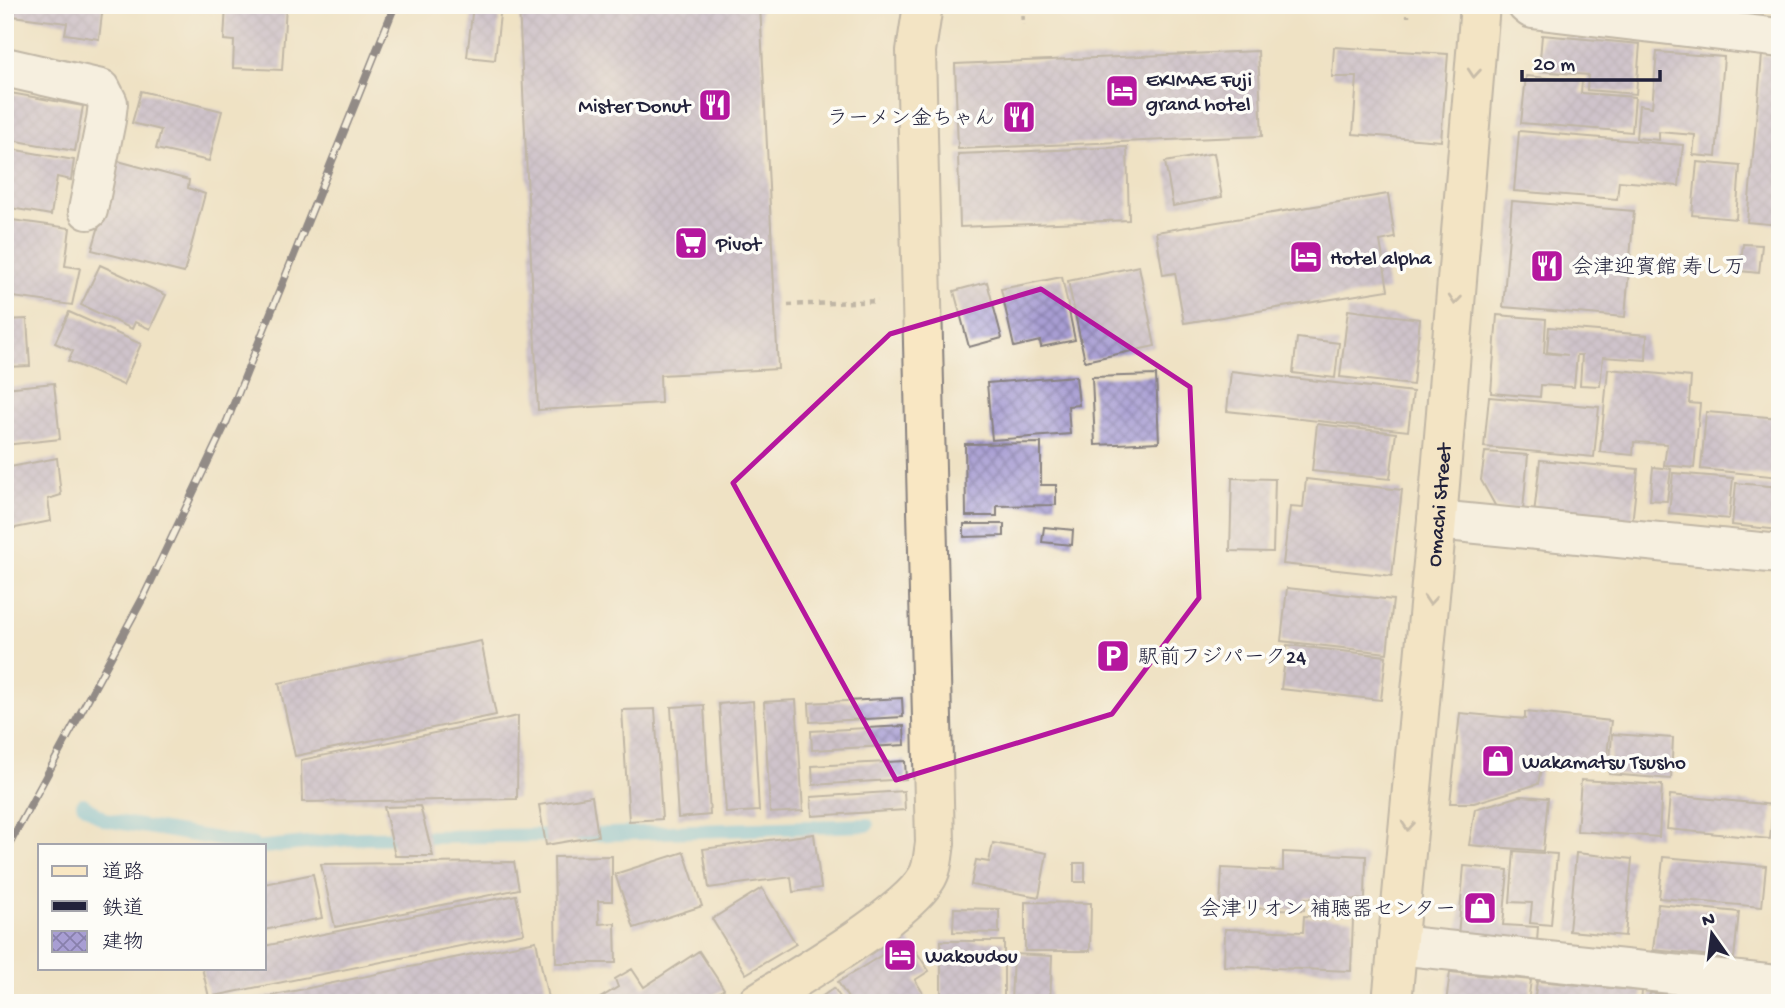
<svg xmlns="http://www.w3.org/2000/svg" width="1785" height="1008" font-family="'Gochi Hand','Klee One',sans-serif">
<defs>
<pattern id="building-cross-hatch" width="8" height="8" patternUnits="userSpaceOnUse" patternTransform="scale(1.75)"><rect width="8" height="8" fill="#a89ed3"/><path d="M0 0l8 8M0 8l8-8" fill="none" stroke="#8880ac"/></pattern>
</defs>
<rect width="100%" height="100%" fill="#fdfcf7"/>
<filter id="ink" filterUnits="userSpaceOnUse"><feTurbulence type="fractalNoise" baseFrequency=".0143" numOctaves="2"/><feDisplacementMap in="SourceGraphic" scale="14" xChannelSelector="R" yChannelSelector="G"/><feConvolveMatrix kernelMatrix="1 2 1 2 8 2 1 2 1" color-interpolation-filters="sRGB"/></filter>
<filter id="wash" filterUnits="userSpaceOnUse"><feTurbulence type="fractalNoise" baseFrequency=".00686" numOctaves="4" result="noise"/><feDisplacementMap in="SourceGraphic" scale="28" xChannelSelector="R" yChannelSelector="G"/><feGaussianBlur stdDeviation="1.57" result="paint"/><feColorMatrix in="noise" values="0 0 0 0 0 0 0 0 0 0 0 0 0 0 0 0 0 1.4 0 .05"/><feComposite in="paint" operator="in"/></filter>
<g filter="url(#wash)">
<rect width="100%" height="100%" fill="#efe2c4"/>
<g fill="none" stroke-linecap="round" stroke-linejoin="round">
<path stroke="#63bee1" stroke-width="14" d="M83,804L105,820L253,845
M581,835L867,825
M264,847L360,838L561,835"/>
</g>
<g id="blocks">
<path fill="url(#building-cross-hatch)" d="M5,5H103L99,39L65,34L67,23L5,15Z
M226,5H286L282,70L233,68L234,41L224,40Z
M473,5H501L495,60L467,57Z
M519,5H760L778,369L660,375L661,403L538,410Z
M1542,35L1640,44L1636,94L1587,90L1588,75L1539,71Z
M1334,47L1448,54L1441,141L1353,134L1357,77H1332Z
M1258,51L1262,136L958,149L955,64Z
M1657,52L1724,57L1716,157L1693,155L1695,135L1659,132V140L1636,138L1639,105L1652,107Z
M1762,55L1780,56V225L1747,222Z
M1526,76L1582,81L1581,93L1635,97L1632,132L1521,123Z
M141,91L222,111L209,161L156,149L161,130L132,123Z
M5,92L83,106L75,151L5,139Z
M1519,131L1683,145L1679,186L1619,181L1617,199L1514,191Z
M1127,147L1129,220L960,227L958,154Z
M5,148L74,160L71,180L57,177L51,215L5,207Z
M1214,153L1222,197L1173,206L1165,162Z
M118,161L189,180L188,188L205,194L184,273L92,250Z
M1697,162L1740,166L1736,219L1692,215Z
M1388,194L1395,238L1380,241L1388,290L1184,323L1175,273L1163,275L1156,232Z
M1512,201L1634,211L1625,317L1503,307Z
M5,219L70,228L65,266L80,268L72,305L5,296Z
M1743,244L1762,245L1759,273L1740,271Z
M100,265L166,295L150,329L135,322L132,329L81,305Z
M1139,266L1155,346L1085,361L1068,281Z
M1062,277L1075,340L1041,347L1040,341L1014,347L1001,289Z
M987,282L1002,338L969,347L954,291Z
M1348,310L1420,319L1413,385L1340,377Z
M69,312L141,344L123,385L68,361L73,351L55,343Z
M1497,315L1546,319L1544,353L1568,355L1547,352L1549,327L1647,335L1646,360L1603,357L1600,386L1580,385L1582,355H1577L1574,387L1541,385L1540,397L1491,393Z
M27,319L30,366L5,367V320Z
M1297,338L1339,343L1335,378L1293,373Z
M1608,369L1691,377L1689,403L1700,404L1694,468L1664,465L1667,444L1634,442L1633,455L1600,452Z
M1231,371L1413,392L1408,431L1227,411Z
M1156,375L1159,442L1095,445L1092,377Z
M1076,376L1079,405L1068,406L1070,434L992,440L987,383Z
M54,383L60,439L5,445V388Z
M1489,397L1599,407L1594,457L1484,447Z
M1706,412L1780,418V477L1701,469Z
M1317,424L1396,433L1390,479L1312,471Z
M1041,443V485H1056V505L997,506V516H966L965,444Z
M1485,452L1528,455L1523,510L1496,507L1481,480Z
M57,458L61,495L48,499L51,521L5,530V468Z
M1540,460L1638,469L1632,524L1534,515Z
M1653,467L1671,469L1667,501L1650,500Z
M1673,473L1733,478L1729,519L1669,513Z
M1232,478L1275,479L1273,552L1230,551Z
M1306,479L1402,490L1392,576L1283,564L1290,507L1303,508Z
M1736,483L1780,487V530L1732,525Z
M964,524H1004V536L964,537Z
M1044,527L1073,530L1072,545L1042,542Z
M1287,588L1393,600L1387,653L1281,641Z
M481,641L496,715L295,756L279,683Z
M1287,645L1386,656L1381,700L1281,689Z
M902,698L903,717L810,722L809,703Z
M796,700L803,811L770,813L764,702Z
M753,701L759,811L726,813L719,704Z
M704,705L710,815L678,818L671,707Z
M655,709L662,819L629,821L622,710Z
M1525,712L1611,721L1606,764L1543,758L1538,784L1474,803H1450L1460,713L1525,719Z
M518,716L517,799L302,802L301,760Z
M904,726L905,745L812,750L811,731Z
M1612,734L1673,738L1671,779L1609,774Z
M905,761L906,779L813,785L812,766Z
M1581,780L1662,785L1659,837L1577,831Z
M904,791L905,810L812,816L811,797Z
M1670,795L1773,805L1770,839L1667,829Z
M592,796L598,836L546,845L539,805Z
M1520,796L1548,798L1543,851L1469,845L1475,809Z
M420,806L433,856H395L384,807Z
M814,834L821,888L793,892L791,877L709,888L703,849Z
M993,843L1047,853L1039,897L971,885L976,860L989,862Z
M1514,851L1557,854L1551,925L1530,923L1532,903L1510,902Z
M684,852L702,906L634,928L615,874Z
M1283,852L1366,856L1365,900L1305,898L1304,910L1220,907L1222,868L1283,871Z
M1576,853L1632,859L1625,936L1569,931Z
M612,856V901H598L599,924L615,923L616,963H556L554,857Z
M1663,857L1766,866L1762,907L1659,898Z
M514,862L519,889L335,927L321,864Z
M1074,863H1085V882H1074Z
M1464,866L1508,870L1503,925L1538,927L1537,942L1458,936Z
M313,874L322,918L264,930V884Z
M762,888L796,944L746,974L712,919Z
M516,895L524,933L209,997L202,968H264V946Z
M1025,902L1091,903L1090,951H1025Z
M1658,904L1739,912L1734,958L1653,950Z
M954,908L999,909V933L953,932Z
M1304,916L1353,919L1351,971L1224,966L1225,929L1303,932Z
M908,939L929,971L915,980L929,1003H851L838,982Z
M536,941L549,1003H241V1002Z
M941,941H1004V1003H941Z
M699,951L724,989L703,1003H592L618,987L615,979L632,969L644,987Z
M1013,954L1052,956L1050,1003H1011Z
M1450,972L1531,980L1528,1003H1446Z
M1537,981L1642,991L1641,1003H1534Z
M834,988L844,1003H813Z
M1650,993L1702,999L1701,1003H1648Z"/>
</g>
</g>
<g filter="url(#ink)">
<use href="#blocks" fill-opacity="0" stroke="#888280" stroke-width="2"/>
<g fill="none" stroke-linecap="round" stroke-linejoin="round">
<defs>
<path id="street" d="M1527,5L1532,9L1780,38
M5,67L101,89L108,103L106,120L88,210
M1437,520L1780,554
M1397,945L1777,985"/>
<g id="secondary">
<path d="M757,1003C797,977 904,916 926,879C933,869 933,855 935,843L916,51L923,5"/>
<path id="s1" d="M1392,1003L1437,520L1480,5"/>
</g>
</defs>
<use href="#street" stroke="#888280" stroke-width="42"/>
<use href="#secondary" stroke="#888280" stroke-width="42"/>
<path stroke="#888280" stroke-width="4.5" stroke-dasharray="5 5" stroke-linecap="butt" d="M1022,5L1023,25
M1408,5V17
M788,305L878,301"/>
<use href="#street" stroke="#fff" stroke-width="38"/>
<use href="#secondary" stroke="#f9e7c3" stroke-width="38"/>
<defs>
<path id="rail" d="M5,852L144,596L227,421L395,5"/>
</defs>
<use href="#rail" stroke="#22223b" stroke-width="8"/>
<use href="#rail" stroke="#fdfcf7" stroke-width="5" stroke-dasharray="16" stroke-linecap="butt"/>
</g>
<defs><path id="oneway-chevron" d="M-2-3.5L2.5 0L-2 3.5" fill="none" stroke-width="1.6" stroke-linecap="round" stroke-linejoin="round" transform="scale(1.75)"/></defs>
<g stroke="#988e86">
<use href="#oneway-chevron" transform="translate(1474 73) rotate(95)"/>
<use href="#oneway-chevron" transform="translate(1455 300) rotate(95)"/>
<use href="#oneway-chevron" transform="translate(1430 600) rotate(95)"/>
<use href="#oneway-chevron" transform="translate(1408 826) rotate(95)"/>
</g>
</g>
<path d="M0 0H1785V1008H0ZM1041,289L1190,387L1199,598L1112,714L896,780L733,483L890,334Z" fill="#efe2c4" fill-opacity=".55" fill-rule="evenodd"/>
<path fill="none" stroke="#b5179e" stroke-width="5" stroke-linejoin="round" d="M1041,289L1190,387L1199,598L1112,714L896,780L733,483L890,334Z"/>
<defs>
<symbol id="hotel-square" viewBox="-11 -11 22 22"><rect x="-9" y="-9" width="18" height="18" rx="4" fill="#b5179e" stroke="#fdfcf7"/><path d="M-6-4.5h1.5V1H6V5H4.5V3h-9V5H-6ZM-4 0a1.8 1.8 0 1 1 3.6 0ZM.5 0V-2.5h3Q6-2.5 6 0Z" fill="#fff"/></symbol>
<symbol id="restaurant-square" viewBox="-11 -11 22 22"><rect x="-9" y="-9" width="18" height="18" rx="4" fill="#b5179e" stroke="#fdfcf7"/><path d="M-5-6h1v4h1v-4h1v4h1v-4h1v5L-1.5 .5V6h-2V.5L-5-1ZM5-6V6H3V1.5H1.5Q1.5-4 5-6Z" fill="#fff"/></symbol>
<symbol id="supermarket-square" viewBox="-11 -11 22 22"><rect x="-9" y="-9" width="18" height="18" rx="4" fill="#b5179e" stroke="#fdfcf7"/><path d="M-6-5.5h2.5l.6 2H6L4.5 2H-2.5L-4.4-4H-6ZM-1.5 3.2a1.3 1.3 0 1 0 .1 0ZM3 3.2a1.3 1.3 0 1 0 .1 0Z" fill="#fff"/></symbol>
<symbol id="parking-square" viewBox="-11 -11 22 22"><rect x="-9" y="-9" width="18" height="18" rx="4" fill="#b5179e" stroke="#fdfcf7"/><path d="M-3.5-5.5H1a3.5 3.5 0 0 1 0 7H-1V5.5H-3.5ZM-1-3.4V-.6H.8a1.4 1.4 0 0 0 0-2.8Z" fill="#fff"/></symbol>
<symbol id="shop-square" viewBox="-11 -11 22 22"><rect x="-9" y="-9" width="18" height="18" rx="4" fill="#b5179e" stroke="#fdfcf7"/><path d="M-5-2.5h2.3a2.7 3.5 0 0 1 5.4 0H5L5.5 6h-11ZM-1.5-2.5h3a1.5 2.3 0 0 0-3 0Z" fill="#fff"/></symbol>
</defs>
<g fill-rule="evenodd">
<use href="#hotel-square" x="1103" y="72" width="38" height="38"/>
<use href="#restaurant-square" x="696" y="86" width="38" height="38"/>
<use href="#restaurant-square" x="1000" y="98" width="38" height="38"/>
<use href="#supermarket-square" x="672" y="224" width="38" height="38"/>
<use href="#hotel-square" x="1287" y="238" width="38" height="38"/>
<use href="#restaurant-square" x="1528" y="247" width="38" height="38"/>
<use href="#parking-square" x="1094" y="637" width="38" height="38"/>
<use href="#shop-square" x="1479" y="742" width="38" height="38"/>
<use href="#shop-square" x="1461" y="889" width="38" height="38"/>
<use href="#hotel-square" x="881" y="936" width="38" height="38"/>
</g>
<g text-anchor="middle" stroke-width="7" stroke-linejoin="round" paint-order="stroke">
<g font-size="21" fill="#22223b" stroke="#fdfcf7" text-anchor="start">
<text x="1146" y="86">EKIMAE Fuji<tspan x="1146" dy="24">grand hotel</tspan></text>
<text x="690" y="112" text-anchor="end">Mister Donut</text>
<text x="995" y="124" text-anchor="end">ラーメン金ちゃん</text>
<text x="716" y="250">Pivot</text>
<text x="1330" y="264">Hotel alpha</text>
<text x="1572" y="273">会津迎賓館 寿し万</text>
<text x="1138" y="663">駅前フジパーク24</text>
<text x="1522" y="768">Wakamatsu Tsusho</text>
<text x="1456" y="915" text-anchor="end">会津リオン 補聴器センター</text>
<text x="925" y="962">Wakoudou</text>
</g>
<g font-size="21" fill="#22223b" stroke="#fdfcf7">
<text dy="7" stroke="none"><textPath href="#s1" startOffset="500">Omachi Street</textPath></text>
</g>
</g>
<rect width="1785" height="1008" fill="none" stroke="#fdfcf7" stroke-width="28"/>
<rect x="38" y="844" width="228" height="126" fill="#fdfcf7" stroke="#a5a5ac" stroke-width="2"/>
<rect x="52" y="866" width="35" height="10" fill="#f9e7c3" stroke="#a5a5ac" stroke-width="2"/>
<text x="102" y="878" font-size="21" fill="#22223b">道路</text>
<rect x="52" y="901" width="35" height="10" fill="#22223b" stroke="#a5a5ac" stroke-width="2"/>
<text x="102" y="914" font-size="21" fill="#22223b">鉄道</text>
<rect x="52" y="931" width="35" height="21" fill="url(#building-cross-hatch)" stroke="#a5a5ac" stroke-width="2"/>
<text x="102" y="948" font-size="21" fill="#22223b">建物</text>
<g transform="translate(1712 934) rotate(346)" stroke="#fdfcf7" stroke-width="5" paint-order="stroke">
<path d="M0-5L12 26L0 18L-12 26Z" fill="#22223b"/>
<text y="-10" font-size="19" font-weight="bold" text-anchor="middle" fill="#22223b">N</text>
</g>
<path d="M1522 70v10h138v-10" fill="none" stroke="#22223b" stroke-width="3.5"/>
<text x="1533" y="70" font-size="21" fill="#22223b" stroke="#fdfcf7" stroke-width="5" paint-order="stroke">20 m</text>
</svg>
